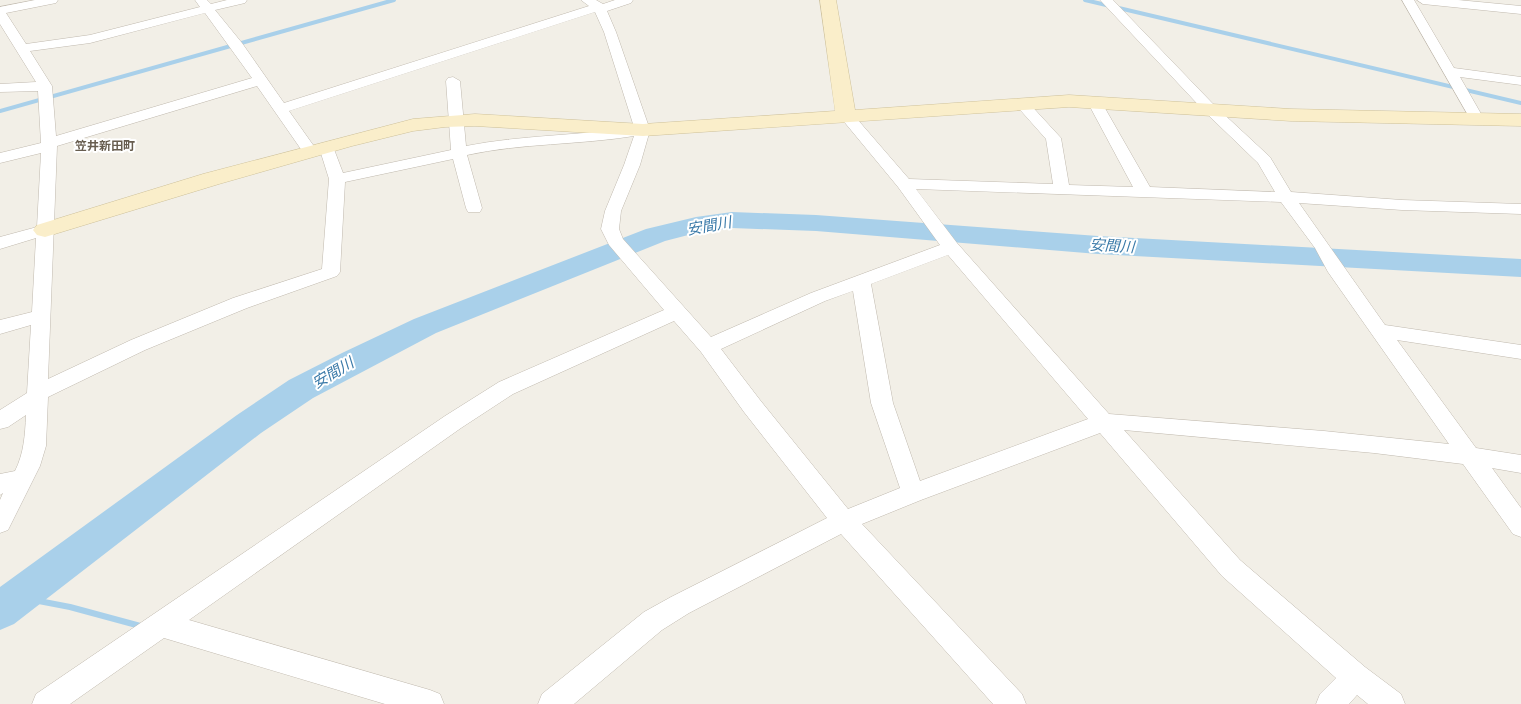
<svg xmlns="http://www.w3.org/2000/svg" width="1521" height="704" font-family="Montserrat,'Noto Sans JP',sans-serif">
<rect width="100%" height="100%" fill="#f2efe7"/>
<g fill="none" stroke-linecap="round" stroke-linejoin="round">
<path stroke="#a9d0ea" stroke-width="4" d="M1085,0L1521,103
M0,111L394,0"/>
<path stroke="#a9d0ea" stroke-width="6" d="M18,597L70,607L144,627"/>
<path fill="#a9d0ea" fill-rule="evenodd" d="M732,212L816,215L1098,236L1521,259V277L1098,254L816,231L732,228L696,233L665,241L436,333L313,398L261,433L14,624L0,630V587L237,415L289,380L342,353L414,319L646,229L696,217Z"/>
<defs>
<path id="street" d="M35,0H58L56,3L6,13L26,44L90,35L200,7L195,0H207L211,4L227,0H247L245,3L215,10L242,43L284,103L589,6L581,0H596L603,4L615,0H633L631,3L607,11L616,32L650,130L640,165L621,211L619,229L623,239L711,337L811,293L940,245L898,187L841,118L839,115L841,112H851L909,179L1053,184L1046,139L1015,104L1017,101H1027L1061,138L1069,185L1133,187L1088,103L1090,100H1100L1102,103L1150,187L1275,192L1258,163L1205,112L1100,0H1113L1215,106L1270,157L1291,192L1402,200L1521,204V214L1402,210L1299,203L1385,325L1521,345V359L1397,340L1476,448L1521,455V473L1492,468L1521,508V537L1513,534L1463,464L1374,453L1124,430L1240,560L1365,667L1401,694L1405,704H1368L1357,695L1349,704H1316L1320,694L1336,678L1222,576L1100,433L921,500L862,524L1022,694L1026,704H993L841,534L689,613L662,630L574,704H538L542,694L644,612L671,597L827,518L744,412L701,352L674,321L513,394L461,428L189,620L430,690L440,694L444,704H385L164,638L70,704H32L36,694L445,416L499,382L664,310L609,245L601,229L605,211L624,165L634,136C579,145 522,143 467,155L482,208L480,212H468L466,208L453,159L345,182L340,272L337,276L247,308L145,350L48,397L46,446L40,466L8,530L0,533V500L3,493L0,495V474L15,471C24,453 25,435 26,415L8,427L0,429V410L27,393L31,325L0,334V320L32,312L36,238L0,249V237L37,227L41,153L0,163V153L41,143L38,91L0,92V84L36,82L0,24V7ZM595,12L604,32L634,127C579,136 521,135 466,146L460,81L453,77L448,78L446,81L451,150L343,173L332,144H322L319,147L329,179L322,269L233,298L131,340L48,379L57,146L257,86L305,155H315L318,152L289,111ZM205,13L252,78L56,136L52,86L30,51L90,43ZM916,189L1281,202L1315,248L1328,272L1449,444L1324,431L1109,414L957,243ZM948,255L1088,419L920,481L893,403L871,284ZM853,291L871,403L900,488L848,509L760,400L721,349L825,301Z
M1402,0H1414L1454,68L1521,77V85L1460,77L1484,119L1482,122H1472Z
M1417,0H1458L1521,6V14L1423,4Z"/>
<path id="secondary" d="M820,0H836L855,110L1069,95L1291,109L1521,114V126L1291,121L1069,107L643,136L475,126L445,127L413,131L352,146L219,184L45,237L37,235L33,230L37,225L203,174L413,119L475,114L643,124L835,111Z"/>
</defs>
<use href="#street" stroke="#c0b9ae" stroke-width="1"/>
<use href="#secondary" stroke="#cec19a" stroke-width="1"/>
<use href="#street" fill="#fff" fill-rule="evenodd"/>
<use href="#secondary" fill="#faeeca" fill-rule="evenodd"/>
</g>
<g text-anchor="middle" stroke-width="4" stroke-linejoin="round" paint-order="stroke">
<g font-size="12" font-weight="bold" fill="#675d4f" stroke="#fff">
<text x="105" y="150">笠井新田町</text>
</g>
<g font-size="15" font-style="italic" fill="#3979a8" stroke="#fff">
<text transform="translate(709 226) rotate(-10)" y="5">安間川</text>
<text transform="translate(1112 246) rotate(3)" y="5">安間川</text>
<text transform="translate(333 373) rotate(-31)" y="5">安間川</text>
</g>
</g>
</svg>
